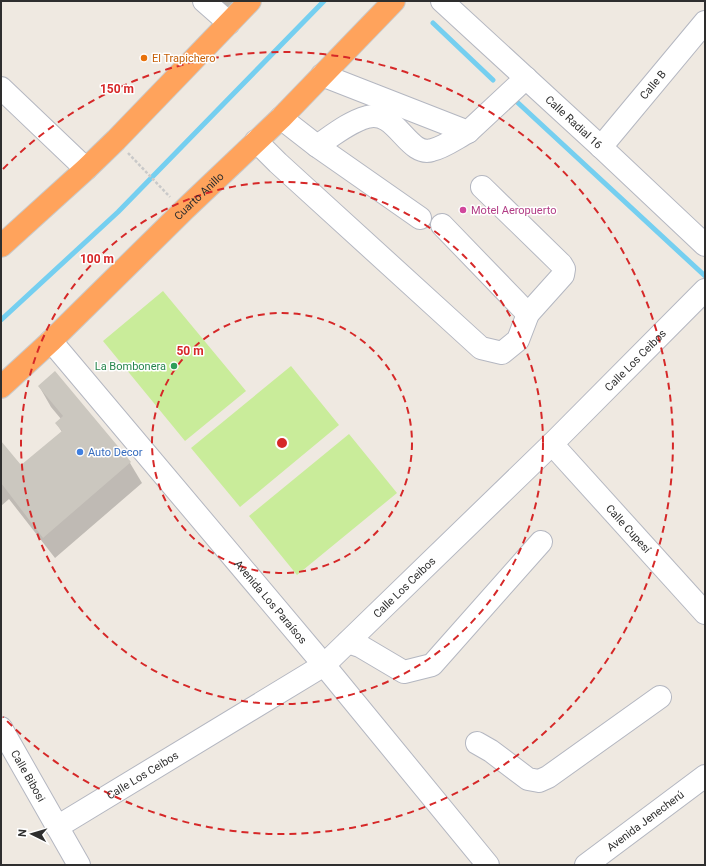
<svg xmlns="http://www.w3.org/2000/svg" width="706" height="866" font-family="Roboto,sans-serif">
<rect width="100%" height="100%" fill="#efe9e1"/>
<path fill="#c9ec9a" d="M163,291L246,391L185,441L103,341Z
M291,366L339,425L240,507L191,448Z
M349,434L397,493L297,575L249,516Z"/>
<path fill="#0003" d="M219,1H242L227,8Z
M55,373L130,463L142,483L55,558L9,499L1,506V443L21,466L62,432L56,423L61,419L51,407L39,386Z"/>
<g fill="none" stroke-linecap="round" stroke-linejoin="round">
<path stroke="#75cff0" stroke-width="5" d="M433,23L493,80
M516,101L705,276
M1,320L118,212L324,1"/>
</g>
<path fill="#cbc7bf" d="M55,371L131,462L43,538L1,483V441L21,465L62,431L55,423L63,416L38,386Z"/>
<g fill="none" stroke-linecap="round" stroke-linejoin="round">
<defs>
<g id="minor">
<path d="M204,1L229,23"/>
<path id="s1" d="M442,1L601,147L705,245"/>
<path d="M322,75L468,132L526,78"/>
<path d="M1,88L86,169"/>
<path d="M281,118L317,146L420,218"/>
<path d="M256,141L278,163L481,348L502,353L518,340L528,314L563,275L564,269L561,264L482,187"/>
<path d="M317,146C332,136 349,122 367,117C396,108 408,158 432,150C443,148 458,137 468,132"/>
<path id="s2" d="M601,147L705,22"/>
<path d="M442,225L528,314"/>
<path id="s3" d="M51,341L324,665L488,865"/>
<path id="s4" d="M552,444L705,613"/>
<path d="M348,642L360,646L404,672L432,665L541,542"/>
<path id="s5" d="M1,728L79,865"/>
<path d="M477,743L491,751L528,779L539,781L548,777L660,697"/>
<path id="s6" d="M57,827L324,665L552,444L705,290"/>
<path id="s7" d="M586,865L705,776"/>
</g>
<g id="highway">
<path d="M1,246L86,169L116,140L250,1"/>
<path id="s8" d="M1,387L51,341L184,210L281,118L394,1"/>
</g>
</defs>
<use href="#minor" stroke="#b4b7c1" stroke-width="24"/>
<use href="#highway" stroke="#c9c9c9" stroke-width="24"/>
<path stroke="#c9c9c9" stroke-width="2.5" stroke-dasharray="3 2" stroke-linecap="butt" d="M128,153L170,197"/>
<use href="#minor" stroke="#fff" stroke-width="22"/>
<use href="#highway" stroke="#ffa35c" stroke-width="22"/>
</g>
<g fill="none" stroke="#d62828" stroke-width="2" stroke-dasharray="7 5">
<circle cx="282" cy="443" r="130"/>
<circle cx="282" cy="443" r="261"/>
<path d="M3 169A391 391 0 1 1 3 717"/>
</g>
<circle fill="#e8710a" stroke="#fff" stroke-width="1.5" cx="144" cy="58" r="4"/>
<circle fill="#d1479c" stroke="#fff" stroke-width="1.5" cx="463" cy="210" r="4"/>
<circle fill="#2e9e5b" stroke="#fff" stroke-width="1.5" cx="174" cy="366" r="4"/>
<circle fill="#3f7fe0" stroke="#fff" stroke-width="1.5" cx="80" cy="452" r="4"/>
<g text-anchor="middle" stroke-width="3" stroke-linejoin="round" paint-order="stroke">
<g font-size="11" fill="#c56008" stroke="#fff" text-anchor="start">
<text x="152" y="62">El Trapichero</text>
</g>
<g font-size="11" fill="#2e2e2e" stroke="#fff">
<text dy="4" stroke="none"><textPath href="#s2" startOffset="81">Calle B</textPath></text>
<text dy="4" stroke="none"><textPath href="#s1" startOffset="179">Calle Radial 16</textPath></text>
<text dy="4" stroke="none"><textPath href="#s8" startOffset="275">Cuarto Anillo</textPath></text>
<text dy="4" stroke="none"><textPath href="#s6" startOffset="748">Calle Los Ceibos</textPath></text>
<text dy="4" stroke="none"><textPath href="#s4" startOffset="114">Calle Cupesí</textPath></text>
<text dy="4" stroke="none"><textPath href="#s6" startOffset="424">Calle Los Ceibos</textPath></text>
<text dy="4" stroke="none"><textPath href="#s3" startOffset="341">Avenida Los Paraísos</textPath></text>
<text dy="4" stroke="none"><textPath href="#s6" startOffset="100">Calle Los Ceibos</textPath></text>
<text dy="4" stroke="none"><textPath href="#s5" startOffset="55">Calle Bibosi</textPath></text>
<text dy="4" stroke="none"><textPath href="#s7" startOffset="74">Avenida Jenecherú</textPath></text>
</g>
<g font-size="11" fill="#b23c85" stroke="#fff" text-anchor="start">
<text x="471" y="214">Motel Aeropuerto</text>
</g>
<g font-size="11" fill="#27864d" stroke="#fff" text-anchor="end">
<text x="166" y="370">La Bombonera</text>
</g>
<g font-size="11" fill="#366cbe" stroke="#fff" text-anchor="start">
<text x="88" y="456">Auto Decor</text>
</g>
</g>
<circle cx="282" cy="443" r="6" fill="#d62828" stroke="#fff" stroke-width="2"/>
<g font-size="12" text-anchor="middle" font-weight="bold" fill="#d62828" stroke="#fff" stroke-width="3" stroke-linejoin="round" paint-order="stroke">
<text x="117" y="93">150 m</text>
<text x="97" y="263">100 m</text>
<text x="190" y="355">50 m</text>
</g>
<rect width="706" height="866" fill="none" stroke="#2e2e2e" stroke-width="4"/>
<g transform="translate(32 834) rotate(275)" stroke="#ffffff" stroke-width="3" paint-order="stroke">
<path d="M0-3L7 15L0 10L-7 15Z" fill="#2e2e2e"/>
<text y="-6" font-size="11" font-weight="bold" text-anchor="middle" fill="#2e2e2e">N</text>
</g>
</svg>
